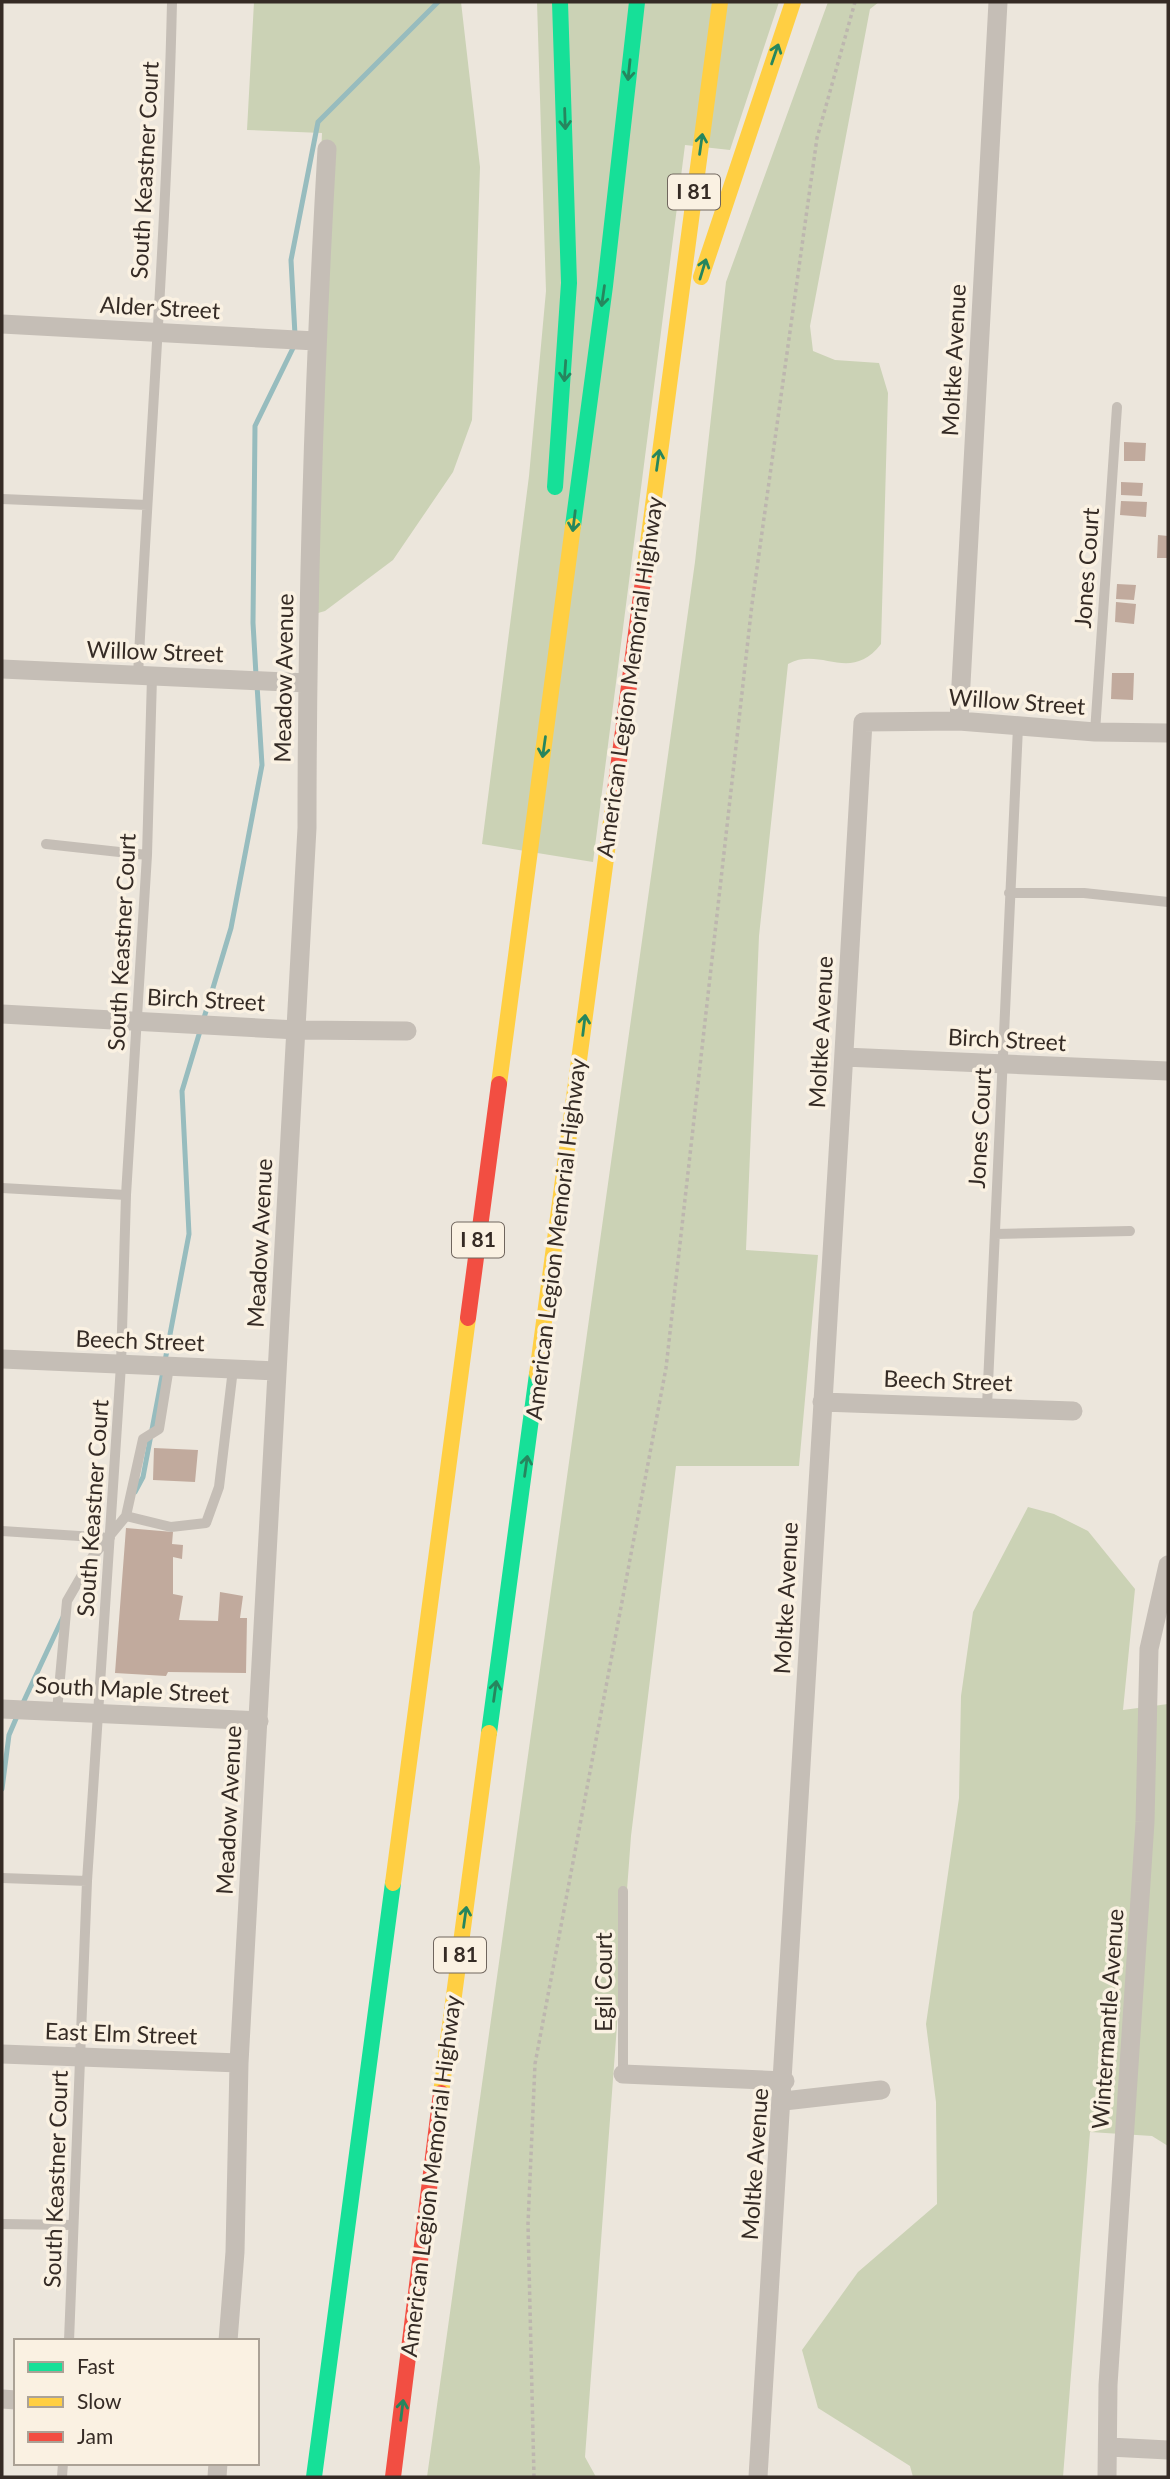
<svg xmlns="http://www.w3.org/2000/svg" width="1170" height="2479" font-family="Lato,sans-serif">
<rect width="100%" height="100%" fill="#ece6dc"/>
<path fill="#cbd2b5" d="M254,2H461L480,167L472,420L453,472L393,560L325,611L301,618L322,133L247,130Z
M537,2H779L730,150L685,145L593,862L482,844L529,476L546,291Z
M828,2H879L870,9L810,326L813,351L835,360L879,363L888,393L881,644C850,684 821,646 788,664L759,936L746,1250L818,1255L799,1466H676L631,1836L585,2457L596,2477H427L695,562L726,282Z
M1028,1507L1054,1514L1088,1531L1135,1589L1123,1710L1168,1704V2146L1152,2136L1090,2132L1063,2477H913L910,2466L818,2408L802,2350L858,2272L937,2204L936,2102L926,2024L959,1798L961,1696L973,1612Z"/>
<g fill="none" stroke-linecap="round" stroke-linejoin="round">
<path stroke="#97bcbe" stroke-width="5" d="M295,335L291,260L318,122L438,2
M256,675L253,623L255,426L295,344
M135,1492L143,1477L189,1234L182,1091L231,928L262,765L257,685
M22,1705L64,1615
M2,1789L9,1735L18,1714"/>
</g>
<path fill="#c1aa9d" d="M1124,442L1146,443L1145,461H1124Z
M1121,482L1143,483L1142,496L1121,495Z
M1121,501L1147,502L1146,517L1120,515Z
M1158,535L1168,536V558H1157Z
M1117,584L1136,585L1134,600L1116,599Z
M1116,602L1136,604L1134,624L1115,622Z
M1112,673H1134L1133,700L1111,699Z
M154,1448L198,1450L195,1482L153,1480Z
M126,1528L173,1532L172,1544L183,1545L182,1559L173,1557V1594L183,1596L179,1620L218,1621L220,1592L243,1596L240,1618H247L246,1673L168,1672L166,1676L115,1673Z"/>
<g fill="none" stroke-linecap="round" stroke-linejoin="round">
<path stroke="#bdb6af" stroke-width="3.5" stroke-dasharray="3.5 3.5" stroke-linecap="butt" d="M534,2477L528,2224L535,2064L666,1368L752,604L817,138L855,2"/>
<path stroke="#c5beb6" stroke-width="10" d="M2,499L147,505
M138,676C149,451 167,227 172,2
M1095,732L1117,407
M46,844L147,855
M1009,893H1084L1168,902
M2,1188L126,1195
M995,1234L1130,1231
M169,1367L159,1429L143,1439L126,1516L171,1527L206,1523L219,1487L233,1369
M987,1406L1018,727
M2,1531L110,1538
M57,1711L67,1601L93,1556L126,1516
M2,1878L87,1881
M623,2074V1891
M2,2224L73,2225
M69,2341L87,1881L121,1365L126,1195L147,855L152,677
M62,2477L63,2463"/>
<path stroke="#c5beb6" stroke-width="19" d="M2,324L316,341
M2,669L307,683
M959,721L998,2
M2,1014L297,1030L407,1031
M844,1057L1168,1071
M2,1359L277,1371
M822,1402L1073,1411
M2,1709L259,1721
M2,2054L239,2063
M623,2074L785,2081
M784,2101L881,2090
M228,2341L235,2252L239,2063L307,828C307,601 314,375 327,149
M2,2399L16,2400
M1109,2447L1168,2450
M217,2477L218,2463
M758,2477C797,1892 829,1307 863,722L959,721L1095,732L1168,733
M1107,2477L1108,2385L1145,1822L1149,1649L1168,1565"/>
<path stroke="#16e098" stroke-width="16" d="M555,487L569,283L560,2
M573,526L605,286L637,2
M489,1733L537,1374
M314,2477L393,1883"/>
<path stroke="#ffcf43" stroke-width="16" d="M701,277L793,2
M644,573L720,2
M499,1084L573,526
M537,1374L615,791
M393,1883L468,1318
M441,2093L489,1733"/>
<path stroke="#f24e42" stroke-width="16" d="M615,791L644,573
M468,1318L499,1084
M393,2477L441,2093"/>
</g>
<defs><path id="oneway-shaft" d="M-6 0H5M1.5-3L5.5 0L1.5 3" fill="none" stroke-width="1.6" stroke-linecap="round" stroke-linejoin="round" transform="scale(1.75)"/></defs>
<g stroke="#26865e">
<use href="#oneway-shaft" transform="translate(775 54) rotate(-71)"/>
<use href="#oneway-shaft" transform="translate(629 70) rotate(96)"/>
<use href="#oneway-shaft" transform="translate(565 119) rotate(88)"/>
<use href="#oneway-shaft" transform="translate(701 144) rotate(-82)"/>
<use href="#oneway-shaft" transform="translate(703 269) rotate(-73)"/>
<use href="#oneway-shaft" transform="translate(603 296) rotate(98)"/>
<use href="#oneway-shaft" transform="translate(565 371) rotate(94)"/>
<use href="#oneway-shaft" transform="translate(658 460) rotate(-82)"/>
<use href="#oneway-shaft" transform="translate(574 521) rotate(97)"/>
<use href="#oneway-shaft" transform="translate(544 747) rotate(98)"/>
<use href="#oneway-shaft" transform="translate(584 1025) rotate(-83)"/>
<use href="#oneway-shaft" transform="translate(526 1466) rotate(-82)"/>
<use href="#oneway-shaft" transform="translate(495 1691) rotate(-82)"/>
<use href="#oneway-shaft" transform="translate(465 1917) rotate(-82)"/>
<use href="#oneway-shaft" transform="translate(402 2410) rotate(-83)"/>
</g>
<g text-anchor="middle" stroke-width="7" stroke-linejoin="round" paint-order="stroke">
<g fill="#faf1e2" stroke="#70665e" stroke-width="2">
<rect x="668" y="174.5" width="52" height="35" rx="5"/>
<rect x="452" y="1222.5" width="52" height="35" rx="5"/>
<rect x="434" y="1937.5" width="52" height="35" rx="5"/>
</g>
<g font-size="21" font-weight="bold" fill="#352b25">
<text x="694" y="199">I 81</text>
<text x="478" y="1247">I 81</text>
<text x="460" y="1962">I 81</text>
</g>
<g font-size="23" fill="#352b25" stroke="#faf1e2">
<text transform="translate(145 170) rotate(-87)" y="8">South Keastner Court</text>
<text transform="translate(160 308) rotate(3)" y="8">Alder Street</text>
<text transform="translate(954 360) rotate(-87)" y="8">Moltke Avenue</text>
<text transform="translate(1087 568) rotate(-86)" y="8">Jones Court</text>
<text transform="translate(155 652) rotate(2)" y="8">Willow Street</text>
<text transform="translate(630 677) rotate(-82)" y="8">American Legion Memorial Highway</text>
<text transform="translate(284 678) rotate(-89)" y="8">Meadow Avenue</text>
<text transform="translate(1017 702) rotate(4)" y="8">Willow Street</text>
<text transform="translate(122 942) rotate(-87)" y="8">South Keastner Court</text>
<text transform="translate(206 1000) rotate(3)" y="8">Birch Street</text>
<text transform="translate(821 1032) rotate(-87)" y="8">Moltke Avenue</text>
<text transform="translate(1007 1040) rotate(3)" y="8">Birch Street</text>
<text transform="translate(980 1128) rotate(-87)" y="8">Jones Court</text>
<text transform="translate(556 1239) rotate(-83)" y="8">American Legion Memorial Highway</text>
<text transform="translate(260 1243) rotate(-87)" y="8">Meadow Avenue</text>
<text transform="translate(140 1341) rotate(2)" y="8">Beech Street</text>
<text transform="translate(948 1381) rotate(2)" y="8">Beech Street</text>
<text transform="translate(93 1508) rotate(-86)" y="8">South Keastner Court</text>
<text transform="translate(786 1598) rotate(-87)" y="8">Moltke Avenue</text>
<text transform="translate(132 1690) rotate(3)" y="8">South Maple Street</text>
<text transform="translate(229 1810) rotate(-87)" y="8">Meadow Avenue</text>
<text transform="translate(604 1982) rotate(-90)" y="8">Egli Court</text>
<text transform="translate(1108 2019) rotate(-86)" y="8">Wintermantle Avenue</text>
<text transform="translate(121 2034) rotate(2)" y="8">East Elm Street</text>
<text transform="translate(755 2164) rotate(-86)" y="8">Moltke Avenue</text>
<text transform="translate(431 2176) rotate(-83)" y="8">American Legion Memorial Highway</text>
<text transform="translate(56 2179) rotate(-88)" y="8">South Keastner Court</text>
</g>
</g>
<rect width="1170" height="2479" fill="none" stroke="#352b25" stroke-width="7"/>
<rect x="14" y="2339" width="245" height="126" fill="#faf1e2" stroke="#aba296" stroke-width="2"/>
<rect x="28" y="2362" width="35" height="10" fill="#16e098" stroke="#aba296" stroke-width="2"/>
<text x="77" y="2374" font-size="21" fill="#352b25">Fast</text>
<rect x="28" y="2397" width="35" height="10" fill="#ffcf43" stroke="#aba296" stroke-width="2"/>
<text x="77" y="2409" font-size="21" fill="#352b25">Slow</text>
<rect x="28" y="2432" width="35" height="10" fill="#f24e42" stroke="#aba296" stroke-width="2"/>
<text x="77" y="2444" font-size="21" fill="#352b25">Jam</text>
</svg>
